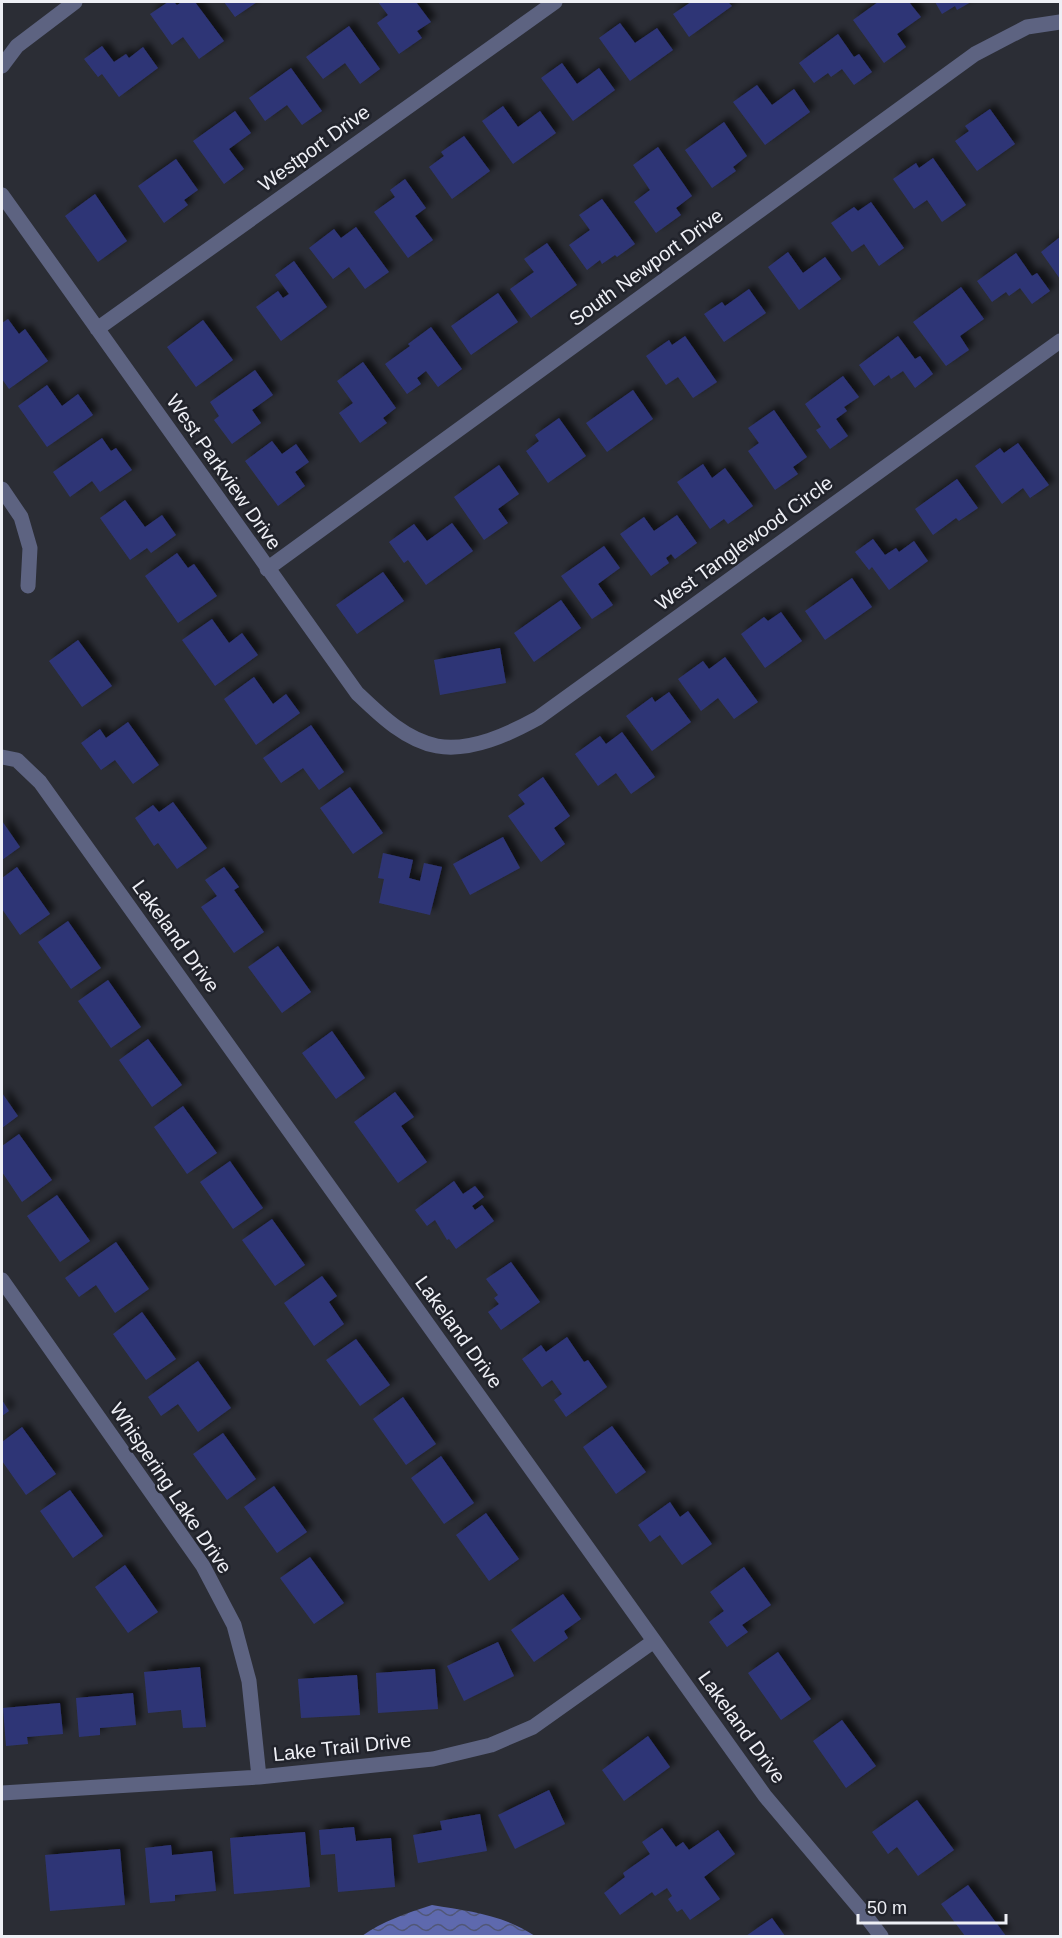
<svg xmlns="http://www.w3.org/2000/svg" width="1062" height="1938" font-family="Arial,sans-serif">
<defs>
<pattern id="water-waves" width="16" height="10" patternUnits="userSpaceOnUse" patternTransform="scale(1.5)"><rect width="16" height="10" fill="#5e69ae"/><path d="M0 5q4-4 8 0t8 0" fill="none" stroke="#515777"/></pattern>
<filter id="shadow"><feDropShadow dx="5.5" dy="-5.5" stdDeviation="3" flood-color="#0009"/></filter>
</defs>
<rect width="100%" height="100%" fill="#2b2d35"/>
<path fill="url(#water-waves)" d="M432,1905C469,1911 504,1915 535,1936H362C382,1921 408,1913 432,1905Z"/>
<path fill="#2f3676" filter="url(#shadow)" d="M168,2H174L177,5L182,2H195L224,41L199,59L183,37L172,45L150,14Z
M224,2H257L235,17Z
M378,2H416L431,22L417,31L422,38L399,54L377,23L388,15Z
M691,2H728L732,6L689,37L673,14Z
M878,2H909L921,17L897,34L906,47L884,63L853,20Z
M935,2H971L957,10L955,6L942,14Z
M620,23L635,43L657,28L673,50L630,81L599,38Z
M349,26L380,69L360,84L345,63L323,79L306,57Z
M838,34L854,57L859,54L872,72L854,85L842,69L831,77L828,73L814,83L799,63Z
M102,46L114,62L126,54L129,58L143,47L158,68L119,97L102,74L98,77L84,59Z
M562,63L577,84L599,68L615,90L573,121L541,78Z
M291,68L322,111L302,125L287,105L265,121L249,98Z
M757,85L772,105L794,89L810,112L765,145L733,102Z
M503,106L518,127L540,111L556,133L513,164L482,121Z
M990,109L1015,144L977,171L955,141L969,131L965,126Z
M235,111L251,133L229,149L244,169L224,184L193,141Z
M724,122L747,156L733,167L736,171L712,188L685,150Z
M464,136L490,171L452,199L429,167L444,156L441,152Z
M658,147L692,196L676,208L681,215L656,233L634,202L650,190L633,165Z
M933,158L966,205L942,222L927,200L914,209L893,179L916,163L919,168Z
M176,159L198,190L184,200L188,205L164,223L138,186Z
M405,179L426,208L415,216L433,240L408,258L374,212L395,197L390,190Z
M95,194L127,241L98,262L65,216Z
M602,199L635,244L617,257L615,255L602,264L600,260L587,270L569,245L590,230L579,215Z
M871,202L904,248L879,266L864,244L852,252L831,223L854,207L858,211Z
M356,227L389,272L365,289L349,267L333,279L309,248L334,229L341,238Z
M1060,237V279L1041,252Z
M547,243L577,285L531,318L510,289L534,272L524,259Z
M788,252L803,273L825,257L841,279L799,310L768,267Z
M1016,253L1032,276L1037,273L1050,291L1032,304L1020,288L1009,296L1006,292L992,302L977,281Z
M294,261L327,307L281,341L256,307L278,291L283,298L289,294L275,275Z
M961,287L984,319L960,336L969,350L946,366L913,322Z
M749,289L766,313L724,342L704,314L722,302L725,306Z
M498,293L518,322L471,355L451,326Z
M8,319L19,334L25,329L48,361L9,389L2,379V323Z
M203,320L233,360L196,387L167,347Z
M431,327L462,369L438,387L426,371L417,378L421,384L407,394L385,364L410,346L408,344Z
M685,336L717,382L693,398L678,377L666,385L646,356L669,340L672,345Z
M898,336L915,359L920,356L933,374L915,388L903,371L891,379L889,375L874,386L859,365Z
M363,362L396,408L383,418L387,423L360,443L339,413L353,403L337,381Z
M255,370L273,395L252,410L261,423L232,444L214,420L219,416L210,402Z
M843,376L859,397L844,407L847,411L836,419L848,436L830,449L816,430L821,427L805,404Z
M47,385L62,406L78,394L93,415L47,447L18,406Z
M633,390L653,419L607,452L586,423Z
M774,410L807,457L793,467L798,474L775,490L748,451L759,443L748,428Z
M559,418L586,456L548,483L526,451L539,441L535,435Z
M102,438L111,451L116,448L132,470L100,492L92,481L70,497L53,472Z
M272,441L282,454L296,444L309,462L295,472L305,486L278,506L245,461Z
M1018,443L1049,485L1030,498L1023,488L1002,504L975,466L1000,448L1004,453Z
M703,464L712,478L725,468L753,506L728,524L724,519L710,529L677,482Z
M499,465L519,494L498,509L508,523L484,540L454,497Z
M957,479L978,508L959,521L956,518L933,535L915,509Z
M125,500L145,527L162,515L176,535L151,553L147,548L130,560L100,518Z
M677,515L697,543L675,559L671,554L666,558L669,563L651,576L620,534L644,517L654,531Z
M452,523L473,551L426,585L408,560L404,563L389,542L414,524L427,541Z
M873,539L885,555L896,548L899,552L914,541L928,561L889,590L872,567L869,570L855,552Z
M604,546L620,568L598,584L613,605L592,619L561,576Z
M177,553L188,568L194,564L217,596L178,623L145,576Z
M383,572L404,601L357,634L336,605Z
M852,578L872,607L825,640L805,611Z
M561,600L581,628L534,662L514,633Z
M781,612L802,641L765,668L741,634L764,617L768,621Z
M212,619L229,643L242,633L258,655L215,686L182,640Z
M78,640L112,686L82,707L49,661Z
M500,648L506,683L440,695L434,660Z
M725,657L758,702L734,719L718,698L701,711L678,679L703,661L709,669Z
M254,677L273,704L286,694L300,713L256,745L224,699Z
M669,692L691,722L652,751L626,716L652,697L655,702Z
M128,722L159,765L133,784L115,760L101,770L81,743L100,729L106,738Z
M311,725L344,772L319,790L303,768L281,783L263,758Z
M622,732L655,777L631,794L616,773L598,786L575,754L600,736L606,744Z
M543,777L570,816L554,828L565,844L541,862L508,816L525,804L518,795Z
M350,787L383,833L353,854L320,808Z
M173,802L207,848L177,869L158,843L154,846L135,818L153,805L159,812Z
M2,821L20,847L2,860Z
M503,837L520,868L470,895L453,864Z
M383,853L413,860L409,878L420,881L424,863L442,867L430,915L379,903L384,879L378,878Z
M17,867L50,914L20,935L2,909V878Z
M224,867L239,887L234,890L264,932L234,953L201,907L217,896L205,880Z
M68,921L101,968L71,989L38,942Z
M278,946L311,992L282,1013L248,967Z
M108,980L141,1027L111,1048L78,1001Z
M332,1031L365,1078L336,1099L302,1053Z
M148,1039L182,1085L152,1107L119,1060Z
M395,1092L414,1117L401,1126L427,1162L398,1183L354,1122Z
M2,1093L18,1116L2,1128Z
M183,1106L217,1153L187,1174L154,1127Z
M19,1134L52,1180L22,1202L2,1172V1146Z
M230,1161L263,1208L233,1229L200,1182Z
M454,1181L463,1194L475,1186L484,1197L472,1206L475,1210L482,1205L494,1221L456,1249L449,1239L447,1240L435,1220L427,1226L415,1210Z
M57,1195L90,1241L60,1262L27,1216Z
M272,1219L305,1265L275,1286L242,1240Z
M116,1242L149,1289L115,1313L96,1285L79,1297L65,1278Z
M511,1262L540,1302L501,1330L488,1312L499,1304L494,1298L498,1295L486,1279Z
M322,1276L337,1296L329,1302L344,1324L314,1346L284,1303Z
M142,1312L176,1359L146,1380L113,1334Z
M567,1337L584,1362L588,1360L607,1387L566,1417L554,1400L562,1394L552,1380L542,1387L522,1359L541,1345L546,1352Z
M356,1339L390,1385L360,1406L326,1360Z
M198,1361L231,1408L198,1432L178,1404L161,1416L148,1397Z
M403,1397L436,1444L406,1465L373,1419Z
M2,1400L9,1411L2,1416Z
M612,1426L646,1472L616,1494L583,1447Z
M22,1427L56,1474L26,1495L2,1461V1442Z
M223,1433L256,1479L227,1500L193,1454Z
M441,1456L474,1503L444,1524L411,1478Z
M274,1486L307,1532L277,1553L244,1507Z
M70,1490L103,1536L73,1558L40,1511Z
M670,1502L680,1517L688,1511L712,1544L682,1565L660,1535L650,1542L638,1525Z
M486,1513L519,1559L489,1581L456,1535Z
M310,1557L344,1603L314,1624L280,1578Z
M125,1565L158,1612L128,1633L95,1587Z
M744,1567L771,1605L742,1625L748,1632L727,1647L709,1622L724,1611L710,1592Z
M563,1594L581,1619L564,1631L568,1638L534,1662L511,1630Z
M498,1642L514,1676L464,1701L447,1666Z
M778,1652L811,1699L781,1720L748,1673Z
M200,1667L206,1727L183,1728L181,1710L148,1713L144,1672Z
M435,1669L438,1709L378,1713L376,1673Z
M357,1675L360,1715L301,1718L298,1679Z
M133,1693L136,1725L100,1728V1735L79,1737L76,1698Z
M60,1703L63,1734L27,1737L28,1744L6,1746L3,1708Z
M842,1720L876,1766L846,1788L813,1741Z
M648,1736L670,1767L624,1801L602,1770Z
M549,1790L565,1824L515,1849L498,1815Z
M917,1800L954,1850L918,1876L897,1847L888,1854L872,1832Z
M480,1814L487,1851L418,1863L413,1835L442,1830L440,1821Z
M354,1827L356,1841L391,1838L395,1887L338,1892L335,1854L321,1855L319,1830Z
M662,1828L676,1847L683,1842L689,1850L718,1830L735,1854L704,1877L720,1899L690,1920L682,1909L677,1912L668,1899L672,1896L667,1888L655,1896L652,1892L620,1915L604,1893L625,1877L623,1873L650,1854L642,1842Z
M305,1832L310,1887L234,1894L230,1838Z
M171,1845L172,1855L212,1851L216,1891L175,1895V1901L150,1903L145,1848Z
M120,1849L125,1905L50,1911L45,1855Z
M968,1885L1006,1936H965L941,1904Z
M772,1918L785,1936H746Z"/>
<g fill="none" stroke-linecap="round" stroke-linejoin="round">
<path stroke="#5d6381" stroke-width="15" d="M2,66L17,46L75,2
M2,195L357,693C379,714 405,740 437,746C471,752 509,734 538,718L1060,341
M97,329L555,2
M2,489L21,517L30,548L28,586
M267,569L975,54L1027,27L1060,22
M2,757L17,760L40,782L765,1796L862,1911L881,1936
M2,1280L203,1566L234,1625L249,1681L259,1777
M2,1793L259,1777L433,1759L491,1745L533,1727L654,1641"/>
</g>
<g text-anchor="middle" stroke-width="5" stroke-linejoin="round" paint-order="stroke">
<g font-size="20" fill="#eeeff5" stroke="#21232b">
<text transform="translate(314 148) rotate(-36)" y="7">Westport Drive</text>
<text transform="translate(646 267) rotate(-36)" y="7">South Newport Drive</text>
<text transform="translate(224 472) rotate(55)" y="7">West Parkview Drive</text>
<text transform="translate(744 543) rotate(-36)" y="7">West Tanglewood Circle</text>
<text transform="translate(176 936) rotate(54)" y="7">Lakeland Drive</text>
<text transform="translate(459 1332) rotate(54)" y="7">Lakeland Drive</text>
<text transform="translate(171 1488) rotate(56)" y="7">Whispering Lake Drive</text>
<text transform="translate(742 1727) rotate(54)" y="7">Lakeland Drive</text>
<text transform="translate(342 1747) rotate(-6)" y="7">Lake Trail Drive</text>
</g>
</g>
<rect width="1062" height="1938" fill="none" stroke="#eeeff5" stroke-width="6"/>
<path d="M858 1914v9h148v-9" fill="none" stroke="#eeeff5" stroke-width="3"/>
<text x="867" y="1914" font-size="18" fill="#eeeff5" stroke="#21232b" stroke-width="4.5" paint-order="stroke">50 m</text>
</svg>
